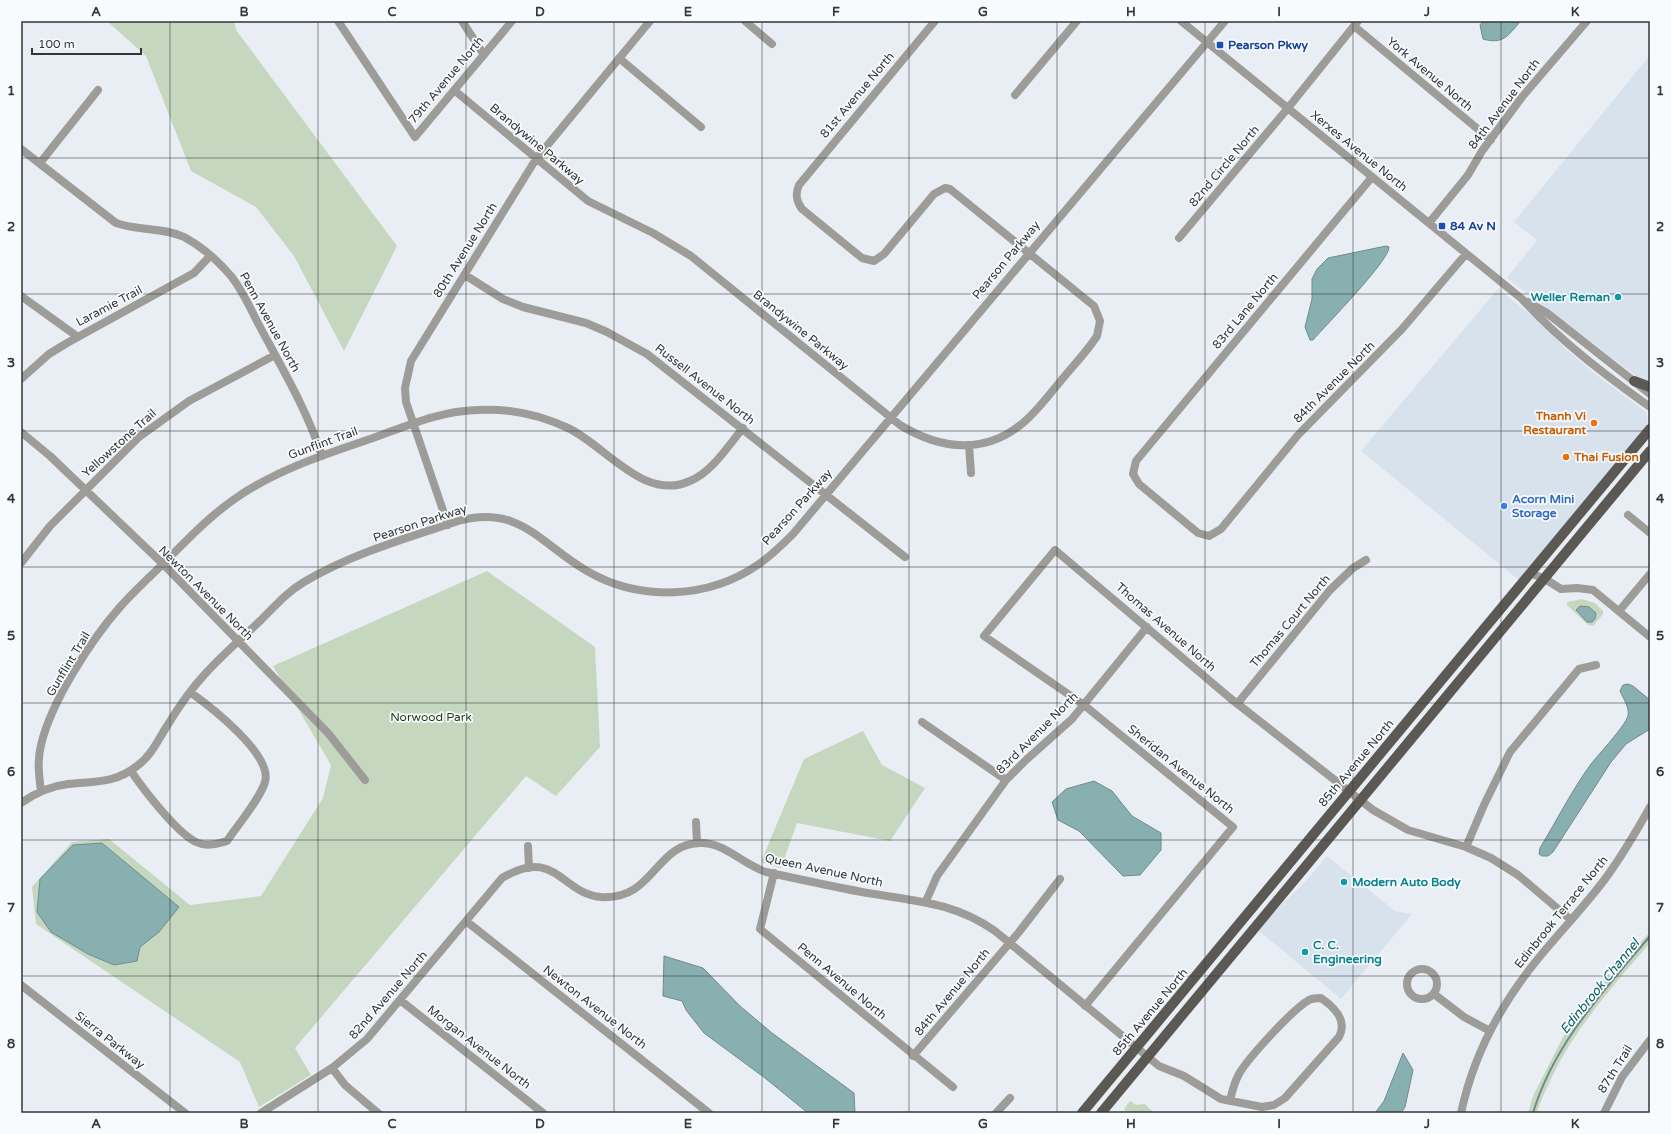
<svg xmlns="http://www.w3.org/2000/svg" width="1671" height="1134" font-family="'Varela Round',sans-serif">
<rect width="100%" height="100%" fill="#e9eef4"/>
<path fill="#d8e2ed" d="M1650,55V383L1641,380L1507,278L1537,240L1514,222Z
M1498,289L1534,317L1566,349L1594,373L1646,412L1648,422L1645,429L1519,580L1361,451Z
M1327,856L1395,911L1412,914L1341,999L1259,931L1273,913L1306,881Z"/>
<path fill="#c5d7bf" d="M107,21H234L236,30L397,246L344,351L294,256L256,207L191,171L146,56Z
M487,571L595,647L600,747L556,796L526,776L295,1048L311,1075L259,1107L240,1062L36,924L32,887L72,842L109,839L190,905L261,896L323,798L331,765L273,666Z
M1582,599L1595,603L1603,611V614L1593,626L1588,625L1567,605V602Z
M863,731L882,765L925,788L890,841L797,823L781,868L761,862L804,759Z
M1650,932V943C1613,986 1575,1028 1551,1079C1546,1090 1540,1101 1537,1113H1528L1533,1096L1563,1037L1588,1000Z
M1130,1101L1136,1105L1145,1104L1154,1113H1127L1124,1109Z"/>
<path fill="#89b0b1" stroke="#708b8d" d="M1483,21H1521C1508,35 1504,45 1483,39L1480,25Z
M1386,246L1389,247C1390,260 1325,326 1313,340H1310L1305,327L1312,299V279L1317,269L1328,258Z
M1580,606L1589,607L1596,613L1595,619L1592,622H1587L1576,610Z
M1628,684L1633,686L1650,700V729L1626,744L1611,762L1553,852L1548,856H1542L1539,854L1540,848C1557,820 1572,790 1591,764C1599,754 1625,726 1628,716C1630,708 1623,698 1620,691L1623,685Z
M1094,781L1112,791L1132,816L1161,833V850L1140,875L1123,876L1079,831L1058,820L1052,802L1066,789Z
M102,843L179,907L159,932L140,947L137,961L114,965L88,954L51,932L37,912L40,879L73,845Z
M664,956L703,968L740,1006L772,1033L854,1093L855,1113H808L765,1078L704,1033L686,1010L682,1001L663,996Z
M1403,1053L1413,1070L1405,1107L1401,1113H1375L1384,1101Z"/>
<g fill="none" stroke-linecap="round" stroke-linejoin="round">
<path stroke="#708b8d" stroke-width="2" d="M1533,1113C1554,1043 1604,991 1650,936"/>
<path stroke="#9d9c99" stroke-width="8" d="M338,21L415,137L512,21
M462,21L484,55
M745,21L772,44
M1181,21L1522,299C1560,341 1604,374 1650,407
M1354,26L1491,140
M619,58L701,127
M454,90L588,201L653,233L691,256L900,425C941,450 986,455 1024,422C1037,411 1048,396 1059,383C1071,368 1086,353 1097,336L1100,321L1094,306L950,189L945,188L934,194L884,254L874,261L862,258L802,209C796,201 795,194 799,185L935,21
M1015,95L1077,21
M21,149L116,223C138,231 163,227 184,237C201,246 219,262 231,276C243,291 251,310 260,327C282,368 307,410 322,456
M40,163L98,90
M1372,177L1136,461L1133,474L1139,484L1198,533L1209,536L1221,529L1298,435L1402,329L1466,254
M1429,223L1468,175L1482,151L1522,97L1587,21
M1179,238L1288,108L1358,21
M465,275L503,299L523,307L586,323L607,332L647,354L905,557
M21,296L78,337
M1528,302L1547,313L1650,394
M21,379L49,354L67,343L194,273L210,256
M21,432L50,456L163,564L328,733L365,780
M969,445L971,473
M1628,515L1650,533
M448,525L406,402L405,388L411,361L536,159L650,21
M21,563L50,526L139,437L189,401L275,355
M1530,573L1545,579L1561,589L1577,588L1593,590L1650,637
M1619,611L1650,574
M1237,704L1330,590L1353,568L1366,560
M922,722L1006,780
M131,771C143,789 177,833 196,842C206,847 216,844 227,841C237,826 260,799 265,782C273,755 211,707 190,692
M41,791C39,776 37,760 41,745C51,702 91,640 120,607C135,590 153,574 170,557C191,536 211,515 236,498C278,469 326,454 373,438C407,426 440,411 477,410C508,408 540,415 568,428C606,446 644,502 690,481C712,472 728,446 743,428
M21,803C35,793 51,786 68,784C95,781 114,784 137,766C151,756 158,740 167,726C178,708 190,690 205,674C222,655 242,638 261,620C275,606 287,592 304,582C351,554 407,538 458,521C520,504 540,544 587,571C640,602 709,599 759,564C772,555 782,545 793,534L1225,21
M696,822L697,843
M528,846L529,868
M1466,847L1484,805L1510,752L1579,669L1596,665
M774,873L760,929L953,1087
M926,901L937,876L1006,780L1026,760L1072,719L1147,627
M466,921L709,1113
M1407 984a15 15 0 1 1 30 0a15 15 0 1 1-30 0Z
M21,985L185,1113
M1434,994L1464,1017L1490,1031
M400,1000L543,1113
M1085,1006L1233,827L1084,705L984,636L1055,550L1230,698L1373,810L1408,830L1466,847L1491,858L1518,875L1571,920
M913,1056L1019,932L1060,879
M332,1068L345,1085L378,1113
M261,1113L332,1068L367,1039L502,878C556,846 560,893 601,897C655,901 655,841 703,843C726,844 744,865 766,872C798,879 830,886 862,892C912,901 952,901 995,931L1159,1066L1184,1076L1221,1099L1262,1107L1274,1105L1285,1098L1339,1037C1348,1020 1334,1007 1321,998C1316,998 1313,998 1309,1000C1293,1009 1248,1058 1239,1074C1234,1083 1232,1091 1230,1101
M996,1113L1010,1098
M1461,1113C1473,1057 1501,1004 1537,960C1559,933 1584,907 1605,879C1622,856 1636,832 1650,807
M1604,1113L1622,1077L1650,1040"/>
<path stroke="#5c5955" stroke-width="10" d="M1634,381L1650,387
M1082,1113L1650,429
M1101,1113L1650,451"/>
</g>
<path fill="none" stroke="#343638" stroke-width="1" stroke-opacity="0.55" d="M170,21V1113M318,21V1113M466,21V1113M614,21V1113M762,21V1113M909,21V1113M1057,21V1113M1205,21V1113M1353,21V1113M1501,21V1113M21,158H1650M21,294H1650M21,431H1650M21,567H1650M21,703H1650M21,840H1650M21,976H1650"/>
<g fill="#1a4fb4" stroke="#f8fbfe" stroke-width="1.5">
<rect x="1216" y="41" width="8" height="8" rx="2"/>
<rect x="1438" y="222" width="8" height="8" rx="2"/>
</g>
<g fill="#0f9aa8" stroke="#f8fbfe" stroke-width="1.5">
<circle cx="1618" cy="297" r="4"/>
<circle cx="1344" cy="882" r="4"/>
<circle cx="1305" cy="952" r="4"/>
</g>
<g fill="#e8710a" stroke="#f8fbfe" stroke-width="1.5">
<circle cx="1594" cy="423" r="4"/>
<circle cx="1566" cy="457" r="4"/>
</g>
<circle fill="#3f7fe0" stroke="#f8fbfe" stroke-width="1.5" cx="1504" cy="506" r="4"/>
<g text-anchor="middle" stroke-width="3.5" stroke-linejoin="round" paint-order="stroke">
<g font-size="12" font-weight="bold" fill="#164399" stroke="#f8fbfe" text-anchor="start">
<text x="1228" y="49">Pearson Pkwy</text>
<text x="1450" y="230">84 Av N</text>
</g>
<g font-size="12" fill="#343638" stroke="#f8fbfe">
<text transform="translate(1430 74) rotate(40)" y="4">York Avenue North</text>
<text transform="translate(446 80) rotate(-50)" y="4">79th Avenue North</text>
<text transform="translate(857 95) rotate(-50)" y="4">81st Avenue North</text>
<text transform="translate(1504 104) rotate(-53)" y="4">84th Avenue North</text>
<text transform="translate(537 144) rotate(40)" y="4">Brandywine Parkway</text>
<text transform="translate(1359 151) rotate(39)" y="4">Xerxes Avenue North</text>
<text transform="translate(1224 166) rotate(-50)" y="4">82nd Circle North</text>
<text transform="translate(465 250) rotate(-58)" y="4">80th Avenue North</text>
<text transform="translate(1006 260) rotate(-50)" y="4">Pearson Parkway</text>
<text transform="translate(109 306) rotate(-28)" y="4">Laramie Trail</text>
<text transform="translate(1245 311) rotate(-50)" y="4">83rd Lane North</text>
<text transform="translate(270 322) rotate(61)" y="4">Penn Avenue North</text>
<text transform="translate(801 330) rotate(39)" y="4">Brandywine Parkway</text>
<text transform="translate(1334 382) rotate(-45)" y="4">84th Avenue North</text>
<text transform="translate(705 384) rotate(38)" y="4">Russell Avenue North</text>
<text transform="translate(119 443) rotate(-42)" y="4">Yellowstone Trail</text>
<text transform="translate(323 443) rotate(-20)" y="4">Gunflint Trail</text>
<text transform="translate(797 507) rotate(-48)" y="4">Pearson Parkway</text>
<text transform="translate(420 523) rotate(-18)" y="4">Pearson Parkway</text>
<text transform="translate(206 593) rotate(45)" y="4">Newton Avenue North</text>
<text transform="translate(1290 621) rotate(-50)" y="4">Thomas Court North</text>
<text transform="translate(1166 627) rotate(41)" y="4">Thomas Avenue North</text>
<text transform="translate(68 664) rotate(-59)" y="4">Gunflint Trail</text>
<text transform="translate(1037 733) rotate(-45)" y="4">83rd Avenue North</text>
<text transform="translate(1356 763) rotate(-50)" y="4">85th Avenue North</text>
<text transform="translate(1181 769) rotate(39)" y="4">Sheridan Avenue North</text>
<text transform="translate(824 870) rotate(12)" y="4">Queen Avenue North</text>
<text transform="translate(1561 912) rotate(-51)" y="4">Edinbrook Terrace North</text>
<text transform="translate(842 981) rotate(40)" y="4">Penn Avenue North</text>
<text transform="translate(952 992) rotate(-50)" y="4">84th Avenue North</text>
<text transform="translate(388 995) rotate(-49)" y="4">82nd Avenue North</text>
<text transform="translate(595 1007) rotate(38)" y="4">Newton Avenue North</text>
<text transform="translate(1150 1012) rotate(-50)" y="4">85th Avenue North</text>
<text transform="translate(110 1040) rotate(38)" y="4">Sierra Parkway</text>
<text transform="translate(479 1047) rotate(38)" y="4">Morgan Avenue North</text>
<text transform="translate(1615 1069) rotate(-58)" y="4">87th Trail</text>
</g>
<g font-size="12" font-weight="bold" fill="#0d838f" stroke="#f8fbfe" text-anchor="start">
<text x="1610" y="301" text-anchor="end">Weller Reman</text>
<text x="1352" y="886">Modern Auto Body</text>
<text x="1313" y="949">C. C.<tspan x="1313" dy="14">Engineering</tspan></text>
</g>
<g font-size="12" font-weight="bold" fill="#c56008" stroke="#f8fbfe" text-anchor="end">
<text x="1586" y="420">Thanh Vi<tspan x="1586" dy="14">Restaurant</tspan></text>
<text x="1574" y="461" text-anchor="start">Thai Fusion</text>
</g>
<g font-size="12" font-weight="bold" fill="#366cbe" stroke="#f8fbfe" text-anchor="start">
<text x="1512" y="503">Acorn Mini<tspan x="1512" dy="14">Storage</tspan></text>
</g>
<g font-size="12" fill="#1f3b13" stroke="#f8fbfe">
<text x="431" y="721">Norwood Park</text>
</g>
<g font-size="13" font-style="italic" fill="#055d5f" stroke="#f8fbfe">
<text transform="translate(1599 986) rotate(-51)" y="5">Edinbrook Channel</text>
</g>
</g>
<rect width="1671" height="1134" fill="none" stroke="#f8fbfe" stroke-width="44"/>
<path d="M32 48v6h109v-6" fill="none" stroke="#343638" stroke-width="2"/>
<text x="38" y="48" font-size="12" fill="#343638" stroke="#f8fbfe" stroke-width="3" paint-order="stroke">100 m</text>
<rect x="22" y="22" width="1627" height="1090" fill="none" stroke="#343638" stroke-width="1.5"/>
<g font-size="13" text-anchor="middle" font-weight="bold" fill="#343638">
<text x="96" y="16">A</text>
<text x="244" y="16">B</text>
<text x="392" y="16">C</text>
<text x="540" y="16">D</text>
<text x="688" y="16">E</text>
<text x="836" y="16">F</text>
<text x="983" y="16">G</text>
<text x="1131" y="16">H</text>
<text x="1279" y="16">I</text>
<text x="1427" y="16">J</text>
<text x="1575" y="16">K</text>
<text x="11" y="95">1</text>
<text x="1660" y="95">1</text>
<text x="11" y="231">2</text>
<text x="1660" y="231">2</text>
<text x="11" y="367">3</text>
<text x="1660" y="367">3</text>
<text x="11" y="503">4</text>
<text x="1660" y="503">4</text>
<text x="11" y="640">5</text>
<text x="1660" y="640">5</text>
<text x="11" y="776">6</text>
<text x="1660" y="776">6</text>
<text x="11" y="912">7</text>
<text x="1660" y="912">7</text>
<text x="11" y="1048">8</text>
<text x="1660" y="1048">8</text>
<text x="96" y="1128">A</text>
<text x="244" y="1128">B</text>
<text x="392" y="1128">C</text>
<text x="540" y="1128">D</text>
<text x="688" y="1128">E</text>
<text x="836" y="1128">F</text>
<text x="983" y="1128">G</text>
<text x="1131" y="1128">H</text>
<text x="1279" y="1128">I</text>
<text x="1427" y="1128">J</text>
<text x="1575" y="1128">K</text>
</g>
</svg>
